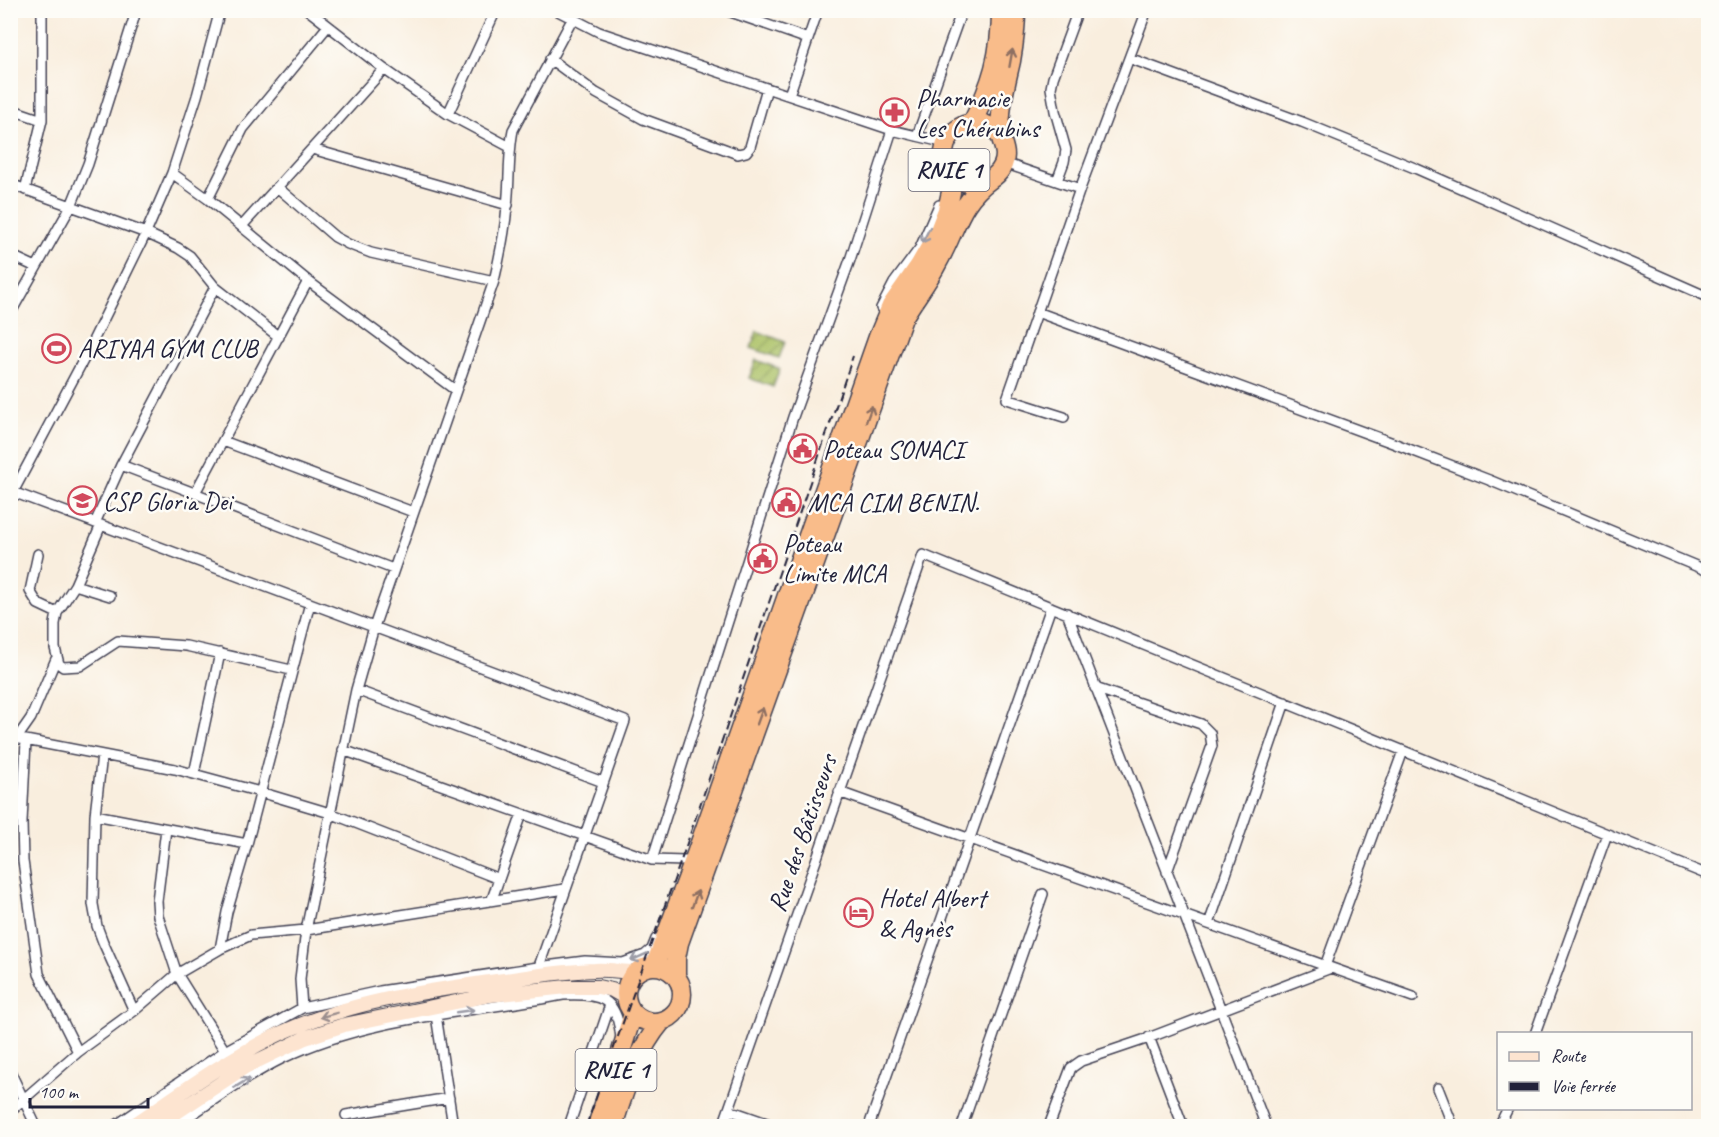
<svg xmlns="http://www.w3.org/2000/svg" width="1719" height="1137" font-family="Caveat,sans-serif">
<defs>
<pattern id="garden-furrows" width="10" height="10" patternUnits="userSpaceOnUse" patternTransform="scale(1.5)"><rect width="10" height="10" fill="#abc165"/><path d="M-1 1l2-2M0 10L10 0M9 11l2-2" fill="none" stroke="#8b9c54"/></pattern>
</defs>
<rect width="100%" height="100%" fill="#fdfcf7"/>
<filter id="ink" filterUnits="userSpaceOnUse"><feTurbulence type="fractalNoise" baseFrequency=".0167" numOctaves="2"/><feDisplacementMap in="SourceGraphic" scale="12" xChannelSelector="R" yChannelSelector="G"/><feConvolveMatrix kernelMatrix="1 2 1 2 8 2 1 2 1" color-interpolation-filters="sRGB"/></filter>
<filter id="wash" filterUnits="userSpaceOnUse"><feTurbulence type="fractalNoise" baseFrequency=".008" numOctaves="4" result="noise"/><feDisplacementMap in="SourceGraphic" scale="24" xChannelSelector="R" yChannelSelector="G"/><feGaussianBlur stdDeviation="1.35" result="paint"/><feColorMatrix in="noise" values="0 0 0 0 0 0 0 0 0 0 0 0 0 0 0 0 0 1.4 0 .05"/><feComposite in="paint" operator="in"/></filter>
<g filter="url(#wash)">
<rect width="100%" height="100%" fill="#f9eede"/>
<path fill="url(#garden-furrows)" stroke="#667250" stroke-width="1.5" d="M757,331L785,342L779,358L751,348Z
M756,360L780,369L773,387L749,378Z"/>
</g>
<g filter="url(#ink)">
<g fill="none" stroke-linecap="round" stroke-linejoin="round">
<defs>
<path id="street" d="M308,10L384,69L448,114L510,147
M556,10L599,32L892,130L946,143
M725,10L808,39
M1129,58L1302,122L1417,169L1708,297
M550,59L596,93L643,119L738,154L746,152L750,147L767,88
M789,95L818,10
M10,109L42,120
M448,114L496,10
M917,136L962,10
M312,149L508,205
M1004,163L1080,189
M172,173L208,199L308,281L455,390
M1057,181L1064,162L1066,150L1055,111L1051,88L1053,78L1078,10
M10,184L146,233L178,248L190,256L215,287L279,337
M277,187L335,237L348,244L371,253L494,281
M25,190L42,120V10
M208,199L243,129L328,26
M242,226L384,69
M10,255L36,267
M881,308L894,283L920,248L939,205
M1037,312L1393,443L1489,480L1708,571
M10,314L71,206L88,164L134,18L135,10
M1064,417L1007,399L1080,189L1147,10
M223,441L413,512
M121,465L393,569
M10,491L625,721L537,972
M195,493L308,281
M11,496L85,357L146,233L172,173L197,96L220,10
M95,523L121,465L215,287
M101,525L75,585L57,613L55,624V648L59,664L63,667L80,666L118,641L186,646L291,670
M38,554L30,591L38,604L57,613
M75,585L110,596
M1067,613L1266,1126
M1095,688L1201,724L1210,733L1212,746L1167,872
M356,690L603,782
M10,737L175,769L260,792L330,813L499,879
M17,738L31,718L56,659
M26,741L22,822L23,861L39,974L78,1052
M343,750L652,860L685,861
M102,755L95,815L93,904L97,926L103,942L134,1011
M194,774L220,653
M839,792L1413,997
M95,815L247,844
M166,829L157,901L158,916L177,974L225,1051
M652,860L793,417L850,260L892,130
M492,899L522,814
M1209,924L1285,702
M220,949L227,912L247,844L310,603
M1325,966L1403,751
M302,1008L300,979L306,930L356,690L374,627L494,281C500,256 505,231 507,206C510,181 508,155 513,130L577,10
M436,1015L453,1126
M1535,1034L1607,834
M1149,1037L1183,1126
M10,1071L36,1126
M1438,1088L1453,1126
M729,1110L775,1126
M10,1111L78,1052L134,1011L177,974L220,949L251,935L306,930L565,889
M346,1115L449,1098
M115,1126L225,1051L302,1008L380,991L538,967L585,961L623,963L645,955L652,949L656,939
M175,1126C208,1104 248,1075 283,1058C370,1016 470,1013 563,995C600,993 617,997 621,1038
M569,1126L610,1005
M723,1126L923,555L1708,875
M869,1126L1051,607
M962,1126L1043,894
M1049,1126L1071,1068L1081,1061L1143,1040L1331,968
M1499,1126L1508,1108"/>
<path id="secondary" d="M132,1126C177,1096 222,1062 271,1038C343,1002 425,991 504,980C534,976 564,971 595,970C608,969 622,972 636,972
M156,1126L245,1067L305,1038L344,1025L490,995L567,987H598L612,990L626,998"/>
<path id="highway" d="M972,123C992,84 1001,54 1001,10
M1000,136C972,100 924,145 953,175C960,181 969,185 978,184C989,182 999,175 1003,165C1008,153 1002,145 1000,134C1000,128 1000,121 1001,115C1002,97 1007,79 1011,61C1014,44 1016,27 1016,10
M655,965L689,874L878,337L891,306L919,266L938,233L947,210L951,192L949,169
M626 994a28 28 0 1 1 56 0a28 28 0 1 1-56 0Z
M676,976V958L679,943L903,318C914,299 928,282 938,262C957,229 958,203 991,179
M597,1126L633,1014
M613,1126C625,1089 636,1052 662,1021"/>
</defs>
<use href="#street" stroke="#424153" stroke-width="12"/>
<use href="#secondary" stroke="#424153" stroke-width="16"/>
<use href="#highway" stroke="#424153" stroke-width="21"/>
<use href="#street" stroke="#fff" stroke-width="9"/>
<use href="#secondary" stroke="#fde4d0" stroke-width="14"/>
<use href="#highway" stroke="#f9bc8a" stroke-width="18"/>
<path stroke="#22223b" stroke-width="2" stroke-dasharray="9 4.5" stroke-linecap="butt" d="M586,1126L684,852L853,356"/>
</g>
<defs><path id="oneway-shaft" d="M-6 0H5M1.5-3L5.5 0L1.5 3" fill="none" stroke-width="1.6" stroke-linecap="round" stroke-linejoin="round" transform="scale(1.5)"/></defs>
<g stroke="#8e6f62">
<use href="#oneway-shaft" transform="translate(1011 58) rotate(-80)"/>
<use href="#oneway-shaft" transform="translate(869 414) rotate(-70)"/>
<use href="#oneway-shaft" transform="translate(760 716) rotate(-70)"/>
<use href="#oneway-shaft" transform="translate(695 899) rotate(-70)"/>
</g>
<g stroke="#9c9ca7">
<use href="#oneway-shaft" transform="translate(926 235) rotate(117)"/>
<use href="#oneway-shaft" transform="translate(639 957) rotate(156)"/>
<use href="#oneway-shaft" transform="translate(465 1011) rotate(-8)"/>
<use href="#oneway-shaft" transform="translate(242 1083) rotate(-31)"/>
</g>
<use stroke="#9a8d8d" href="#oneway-shaft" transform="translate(329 1015) rotate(165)"/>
</g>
<defs>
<symbol id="pharmacy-ring" viewBox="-11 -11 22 22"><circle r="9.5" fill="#fdfcf7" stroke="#d1495b" stroke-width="1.5"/><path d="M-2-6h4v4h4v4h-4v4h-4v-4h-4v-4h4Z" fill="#d1495b"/></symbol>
<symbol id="stadium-ring" viewBox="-11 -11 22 22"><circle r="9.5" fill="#fdfcf7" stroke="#d1495b" stroke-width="1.5"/><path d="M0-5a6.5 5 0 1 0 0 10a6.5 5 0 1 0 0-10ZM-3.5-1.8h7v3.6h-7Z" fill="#d1495b"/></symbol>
<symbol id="civic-ring" viewBox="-11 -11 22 22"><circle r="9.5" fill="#fdfcf7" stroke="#d1495b" stroke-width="1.5"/><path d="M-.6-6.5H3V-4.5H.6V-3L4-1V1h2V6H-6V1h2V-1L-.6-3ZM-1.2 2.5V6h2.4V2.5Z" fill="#d1495b"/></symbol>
<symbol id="school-ring" viewBox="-11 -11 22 22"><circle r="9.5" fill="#fdfcf7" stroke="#d1495b" stroke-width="1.5"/><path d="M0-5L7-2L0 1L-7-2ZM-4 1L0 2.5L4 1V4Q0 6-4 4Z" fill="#d1495b"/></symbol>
<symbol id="hotel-ring" viewBox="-11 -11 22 22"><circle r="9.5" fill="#fdfcf7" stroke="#d1495b" stroke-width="1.5"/><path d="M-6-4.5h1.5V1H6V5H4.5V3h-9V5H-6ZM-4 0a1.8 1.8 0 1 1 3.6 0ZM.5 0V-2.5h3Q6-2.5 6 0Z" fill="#d1495b"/></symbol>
</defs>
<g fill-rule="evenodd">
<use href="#pharmacy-ring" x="878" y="96" width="33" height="33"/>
<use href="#stadium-ring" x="40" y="332" width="33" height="33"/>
<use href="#civic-ring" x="786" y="432" width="33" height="33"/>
<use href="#school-ring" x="66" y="484" width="33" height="33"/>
<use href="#civic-ring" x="770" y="486" width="33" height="33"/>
<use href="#civic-ring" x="746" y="542" width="33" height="33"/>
<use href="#hotel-ring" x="842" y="896" width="33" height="33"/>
</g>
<g text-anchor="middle" stroke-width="5" stroke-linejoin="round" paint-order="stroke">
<g fill="#fdfcf7" stroke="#646373" stroke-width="1.5">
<rect x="908.5" y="149" width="81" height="42" rx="4.5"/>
<rect x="575.5" y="1049" width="81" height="42" rx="4.5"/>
</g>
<g font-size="24" font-weight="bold" fill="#22223b">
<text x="949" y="178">RNIE 1</text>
<text x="616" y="1078">RNIE 1</text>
</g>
<g font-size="26" fill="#22223b" stroke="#fdfcf7" text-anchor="start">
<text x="916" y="107">Pharmacie<tspan x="916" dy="30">Les Chérubins</tspan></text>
<text x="78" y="357">ARIYAA GYM CLUB</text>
<text x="823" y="458">Poteau SONACI</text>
<text x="103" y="510">CSP Gloria Dei</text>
<text x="808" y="511">MCA CIM BENIN.</text>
<text x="783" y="552">Poteau<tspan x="783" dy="30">Limite MCA</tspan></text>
<text x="879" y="907">Hotel Albert<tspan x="879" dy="30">&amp; Agnès</tspan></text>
</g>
<g font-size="26" fill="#22223b" stroke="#fdfcf7">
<text transform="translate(802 833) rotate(-71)" y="9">Rue des Bâtisseurs</text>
</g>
</g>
<rect width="1719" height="1137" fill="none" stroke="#fdfcf7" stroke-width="36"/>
<rect x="1497" y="1032" width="195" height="78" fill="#fdfcf7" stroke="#a5a5ac" stroke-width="1.5"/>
<rect x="1509" y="1052" width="30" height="9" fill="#fde4d0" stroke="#a5a5ac" stroke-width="1.5"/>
<text x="1551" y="1062" font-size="18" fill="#22223b">Route</text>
<rect x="1509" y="1082" width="30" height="9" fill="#22223b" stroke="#a5a5ac" stroke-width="1.5"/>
<text x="1551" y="1092" font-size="18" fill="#22223b">Voie ferrée</text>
<path d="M30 1098v9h118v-9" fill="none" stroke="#22223b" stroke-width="3"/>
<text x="39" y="1098" font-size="18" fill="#22223b" stroke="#fdfcf7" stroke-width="4.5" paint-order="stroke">100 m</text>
</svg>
